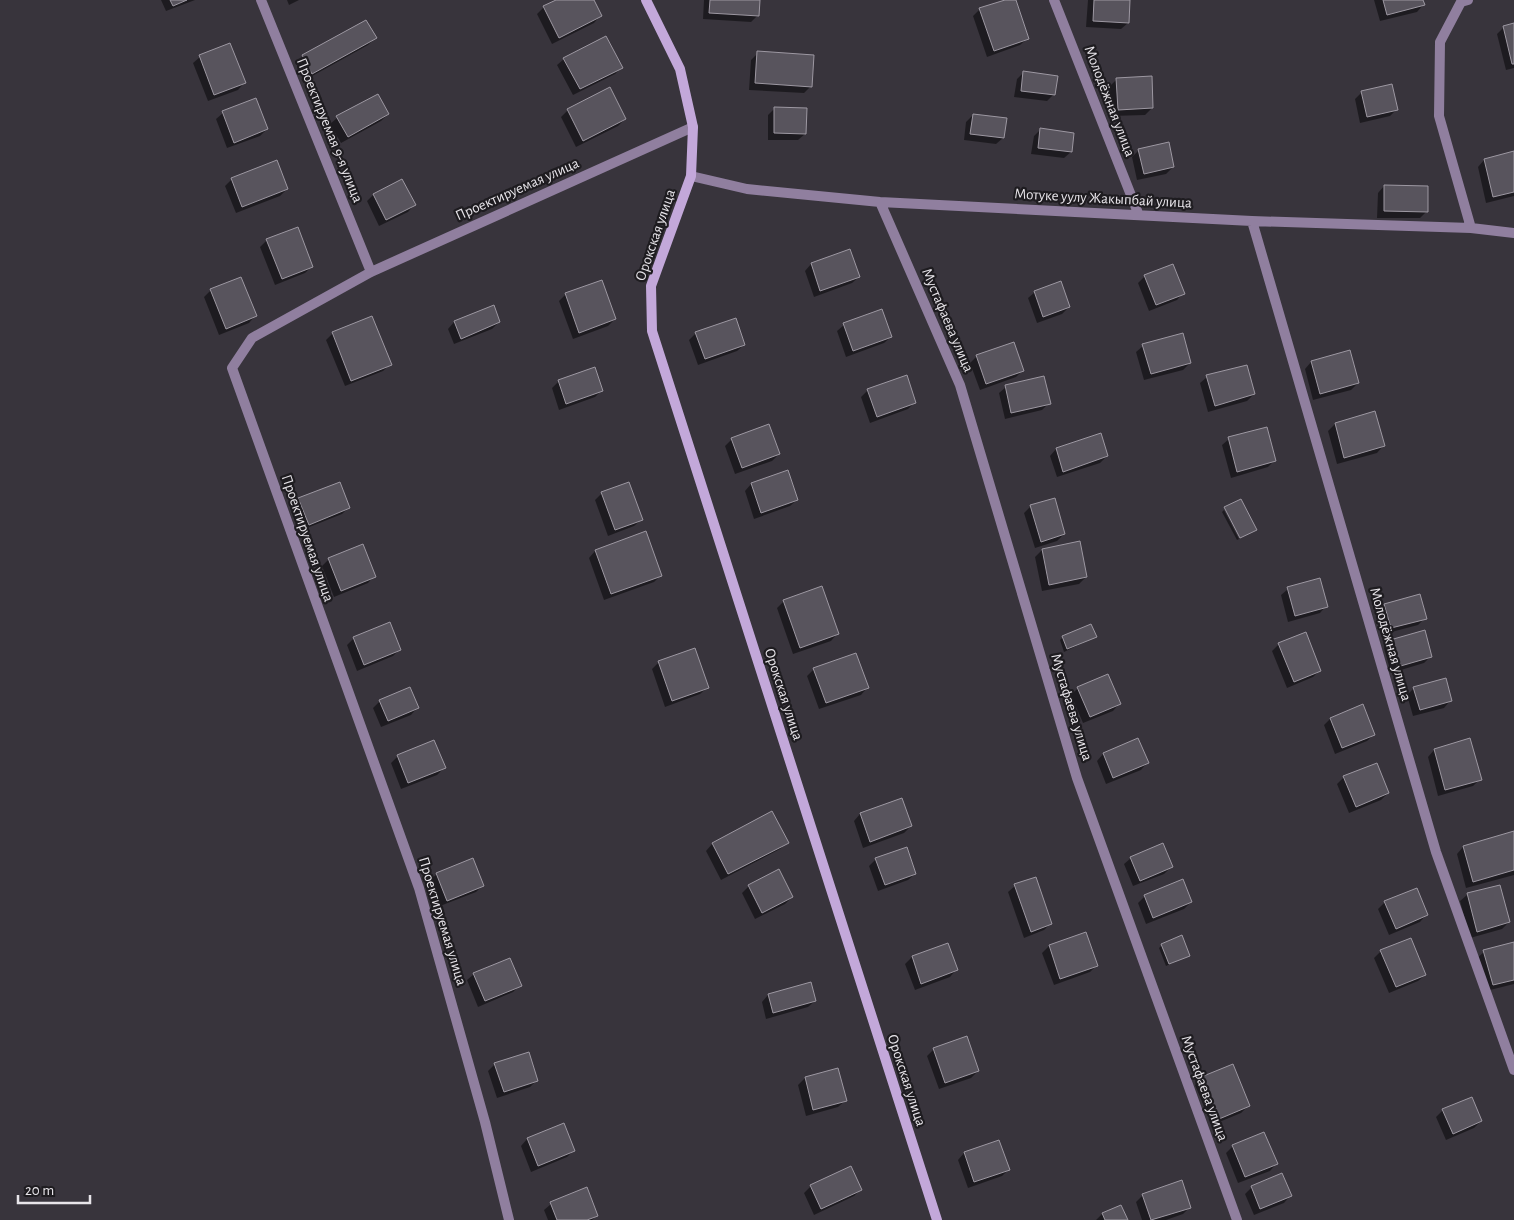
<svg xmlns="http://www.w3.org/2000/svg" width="1514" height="1220" font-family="'Alegreya Sans',sans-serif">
<rect width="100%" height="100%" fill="#38343c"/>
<path fill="#0007" d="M161,0H195L166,11Z
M287,0H299L289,5Z
M558,0H592L600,16L594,23L552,44L537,14L544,7Z
M704,0H759L758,15L751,22L703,19Z
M1009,0H1014L1027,39L1020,45L987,57L973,16L980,9Z
M1088,0H1129L1128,23L1121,29L1086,27Z
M1374,0H1422L1423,5L1417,12L1380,21Z
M1514,25V68L1506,70L1497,34L1504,27Z
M375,38L368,45L305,80L296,63L303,56Z
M230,45L244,83L238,90L208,101L193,63L200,57Z
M758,53L811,86L804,93L749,90L751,60Z
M564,59L621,68L615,74L573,95L557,65Z
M1024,72L1053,95L1047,101L1014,97L1017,79Z
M1117,79L1152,108L1145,115L1111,116L1110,86Z
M609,89L625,119L618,126L576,147L561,117L568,110Z
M1362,92L1396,110L1390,116L1360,123L1355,99Z
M775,108L805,134L798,140H768V115Z
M223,113L267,129L260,136L227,148L216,119Z
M388,114L381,121L341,143L330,124L337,118Z
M973,115L1003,138L996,144L964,140L966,122Z
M1041,129L1071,152L1064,158L1031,154L1034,136Z
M1139,150L1173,167L1166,174L1137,180L1132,157Z
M1514,153V196L1486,203L1478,167L1484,160Z
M232,179L287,189L280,196L236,213L225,186Z
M1384,186L1427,211L1420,218H1377L1378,193Z
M373,195L414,205L408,212L379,226L367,201Z
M267,240L312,266L305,273L275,285L260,247Z
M850,251L859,277L852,283L814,297L805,271L811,264Z
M1145,276L1183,293L1177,300L1149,311L1138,283Z
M211,290L255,316L249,323L219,335L204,297Z
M1035,292L1069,307L1062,314L1037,323L1028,298Z
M566,294L615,319L608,326L573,339L559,301Z
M493,307L499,322L492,329L454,344L448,329L454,322Z
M844,325L891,337L884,343L846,357L837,331Z
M333,333L390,364L383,371L345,386L326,340Z
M696,333L744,345L737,351L698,365L689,340Z
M1143,346L1190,363L1183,370L1144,380L1136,352Z
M977,356L1023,370L1016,377L980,390L970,363Z
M1311,362L1358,383L1351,390L1313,400L1305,369Z
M1207,377L1254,394L1247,401L1208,412L1200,383Z
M559,381L602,390L595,397L559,410L552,388Z
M1006,387L1049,403L1042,410L1005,419L999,393Z
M868,390L915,402L908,409L870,423L861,397Z
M1374,413L1383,446L1377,453L1337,464L1328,431L1335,424Z
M1100,435L1107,456L1100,463L1057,477L1050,456L1056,449Z
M732,439L779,454L772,461L735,474L725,446Z
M1229,439L1274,461L1268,467L1231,478L1222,445Z
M787,472L797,500L790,506L754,519L745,491L751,484Z
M602,493L641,520L634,526L608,536L595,500Z
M299,499L349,507L342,514L302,530L292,506Z
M1031,506L1064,534L1057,541L1035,548L1024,513Z
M1224,510L1239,539L1237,540L1222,512Z
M1042,550L1086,577L1079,584L1042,591L1035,557Z
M595,551L660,576L654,582L604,600L589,558Z
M329,559L374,576L368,583L334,597L322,566Z
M1288,589L1326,606L1320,613L1288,622L1281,595Z
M784,601L837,634L831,641L793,654L777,608Z
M1385,605L1425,618L1418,625L1384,634L1378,612Z
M1063,637H1095L1064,652L1060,640Z
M354,638L400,649L393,656L357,671L347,645Z
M1391,641L1431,656L1424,663L1391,673L1384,648Z
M1279,644L1320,670L1313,677L1287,688L1272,651Z
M659,662L707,688L700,694L665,707L652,669Z
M814,669L867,688L861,695L819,709L807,676Z
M1078,688L1119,704L1113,711L1083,723L1071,695Z
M1414,688L1450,701L1444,708L1413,716L1407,695Z
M380,701L417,708L411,715L381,727L373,708Z
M1330,719L1374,734L1367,741L1335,754L1324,725Z
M1138,740L1147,763L1141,770L1106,784L1097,761L1103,754Z
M1434,750L1480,779L1473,786L1438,796L1428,757Z
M398,756L444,768L437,775L401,789L391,763Z
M1344,777L1388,793L1381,800L1349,813L1337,784Z
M902,800L911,826L904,833L863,848L854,821L860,814Z
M772,813L787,842L780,849L721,880L706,851L712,844Z
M1514,833V875L1466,888L1457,854L1463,847Z
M1131,858L1171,867L1164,874L1133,886L1124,864Z
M876,859L915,874L908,880L878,891L869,866Z
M437,874L483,885L476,892L440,906L430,880Z
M749,886L792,897L785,904L755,919L742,893Z
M1015,886L1051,923L1044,930L1024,938L1008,892Z
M1499,886L1509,922L1502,929L1470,938L1460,901L1467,895Z
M1145,896L1191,902L1184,909L1146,924L1138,903Z
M1385,902L1426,915L1420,922L1389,935L1378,909Z
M1086,933L1097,965L1090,972L1054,985L1042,953L1049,946Z
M1514,943V984L1486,991L1477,958L1484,952Z
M947,944L956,970L950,977L915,990L905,964L912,957Z
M1162,945L1188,955L1166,966L1159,948Z
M1381,951L1425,975L1418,981L1389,993L1374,958Z
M474,974L520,985L513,992L478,1007L467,980Z
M768,995L815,1001L808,1007L766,1019L762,1002Z
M934,1049L978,1071L971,1078L939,1089L927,1056Z
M495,1064L537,1080L530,1087L497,1098L488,1071Z
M838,1070L845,1101L838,1107L806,1116L798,1085L805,1078Z
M1202,1078L1248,1106L1241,1113L1212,1125L1195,1085Z
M1443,1110L1481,1121L1474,1128L1446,1140L1436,1117Z
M563,1124L573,1151L567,1157L531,1172L521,1146L527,1139Z
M999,1141L1009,1169L1002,1176L968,1188L958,1160L964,1153Z
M1233,1146L1276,1164L1270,1171L1238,1183L1226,1153Z
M811,1186L861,1189L854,1196L814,1215L804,1193Z
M1252,1187L1290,1196L1284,1203L1254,1215L1245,1194Z
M586,1189L597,1215L592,1220H548L544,1210L551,1204Z
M1143,1195L1190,1207L1183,1214L1166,1220H1142L1136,1202Z
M1102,1214L1126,1220H1096Z"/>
<path fill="#58545d" stroke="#9d98a2" d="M170,0H187L173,6Z
M556,0H594L602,16L559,38L543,6Z
M710,0H760L759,16L709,13Z
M1005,0H1016L1029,39L994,51L979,8Z
M1094,0H1130L1129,23L1093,21Z
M1383,0H1423L1425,5L1387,15Z
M366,20L377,38L312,74L302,55Z
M1514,23V64H1512L1503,26Z
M606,36L623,68L580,89L563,58Z
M230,43L246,83L214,95L199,55Z
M757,51L814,55L812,87L755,83Z
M1023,71L1058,76L1055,95L1021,91Z
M1152,76L1153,108L1118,110L1116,78Z
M1392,84L1398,110L1367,117L1361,91Z
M610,87L626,119L583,141L567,109Z
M378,94L389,114L348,137L336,116Z
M256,98L268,129L234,143L222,111Z
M774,107L807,108L806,134L774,133Z
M973,114L1007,118L1004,138L970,134Z
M1040,128L1074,133L1072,152L1038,148Z
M1169,142L1174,167L1144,174L1138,149Z
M1514,151V192L1493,197L1484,159Z
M277,160L288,189L242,207L231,178Z
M402,179L416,205L386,220L373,194Z
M1384,185L1428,186V212L1384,211Z
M298,227L313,267L282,279L266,239Z
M850,249L860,277L820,291L811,263Z
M1173,264L1185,294L1156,305L1144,275Z
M241,277L257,316L226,329L210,289Z
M602,280L616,319L579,333L565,293Z
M1061,281L1070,307L1043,317L1034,291Z
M494,305L500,322L461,339L454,321Z
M882,309L892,337L853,351L843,323Z
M372,316L392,365L351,381L332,332Z
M736,318L745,345L705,359L695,332Z
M1183,333L1191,363L1151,374L1142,344Z
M1014,342L1024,371L986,384L976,355Z
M1350,350L1359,383L1320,394L1311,361Z
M1247,365L1255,394L1215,406L1206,375Z
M595,367L603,391L566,404L558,380Z
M907,375L916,403L877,417L867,389Z
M1044,376L1051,404L1011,413L1005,385Z
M1375,411L1385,446L1344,458L1335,423Z
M769,424L780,454L742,468L731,438Z
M1267,427L1276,461L1237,472L1228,437Z
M1101,433L1108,456L1063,472L1056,448Z
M788,470L798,500L761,513L751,483Z
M340,482L350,508L309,525L298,498Z
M629,482L643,520L615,530L601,492Z
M1055,498L1065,534L1041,542L1030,505Z
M1241,499L1257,530L1240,538L1224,507Z
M646,531L662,576L611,594L595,550Z
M1080,541L1087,577L1049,585L1042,549Z
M363,544L376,577L341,591L328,558Z
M1320,578L1328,607L1295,616L1287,587Z
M822,586L839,634L800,648L783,600Z
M1420,594L1427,619L1391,628L1384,604Z
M390,622L401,650L364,665L353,637Z
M1091,624L1097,637L1067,649L1062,636Z
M1425,630L1432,657L1397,667L1390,640Z
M1306,632L1321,671L1294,682L1278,643Z
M695,648L709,688L672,701L658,661Z
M856,653L869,688L826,703L813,668Z
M1108,674L1121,704L1090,717L1077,687Z
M1446,678L1452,701L1420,710L1413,687Z
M410,687L419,708L388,721L379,700Z
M1363,704L1375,735L1342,748L1330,718Z
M1138,738L1149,763L1113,778L1103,753Z
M1470,738L1482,780L1445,790L1434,749Z
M434,740L446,768L408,783L397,755Z
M1377,763L1389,793L1356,807L1343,776Z
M902,798L912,826L870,842L860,813Z
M772,811L789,843L728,874L712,843Z
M1514,831V870L1473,882L1463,846Z
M1163,843L1173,867L1140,881L1130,857Z
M907,847L916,874L885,885L875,858Z
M473,858L484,886L447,901L436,873Z
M779,869L793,897L762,913L748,885Z
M1036,877L1052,924L1031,932L1014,884Z
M1183,879L1192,902L1153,918L1144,895Z
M1500,885L1510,922L1477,932L1467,893Z
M1417,888L1428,915L1396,929L1384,901Z
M1086,932L1098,966L1060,979L1049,945Z
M1182,935L1190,956L1169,964L1161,944Z
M1411,938L1426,975L1396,987L1380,950Z
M1514,942V980L1493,985L1483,950Z
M948,943L958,970L921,984L912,956Z
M510,958L522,986L485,1001L473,973Z
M811,982L816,1001L773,1013L768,994Z
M967,1036L979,1071L945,1083L933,1048Z
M529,1052L538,1081L504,1092L494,1063Z
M1233,1064L1250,1106L1219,1119L1201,1077Z
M838,1068L847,1101L813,1110L805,1077Z
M1472,1097L1482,1121L1453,1134L1442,1109Z
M564,1123L575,1151L538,1166L527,1138Z
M1264,1132L1278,1164L1245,1177L1232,1145Z
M999,1140L1010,1170L974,1182L964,1152Z
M851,1166L862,1190L821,1209L810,1185Z
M1282,1173L1292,1196L1260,1209L1251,1186Z
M1182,1180L1191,1208L1151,1220L1142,1194Z
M587,1187L598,1216L587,1220H557L550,1202Z
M1121,1205L1128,1220H1105L1102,1213Z"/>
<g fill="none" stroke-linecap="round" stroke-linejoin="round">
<path stroke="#907f9f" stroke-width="10" d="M261,0L371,272
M1054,0L1138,213
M1468,0L1461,2L1440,42L1439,116L1471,228
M691,176L747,189L880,202L1252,221L1471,228L1514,233
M880,202L960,385L1077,778L1237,1220
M1252,221L1436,852L1514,1070
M509,1220L485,1122L419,888L232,368L252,338L371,272L693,127"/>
<path stroke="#c3a8da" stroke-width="10" d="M646,0L680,69L693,127L691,176L651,286L652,331L937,1220"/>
</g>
<g text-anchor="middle" stroke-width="4.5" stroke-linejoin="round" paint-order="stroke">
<g font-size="15" fill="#e8e5ea" stroke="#1e1c20">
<text transform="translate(1110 101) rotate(69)" y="5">Молодёжная улица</text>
<text transform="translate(330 130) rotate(68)" y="5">Проектируемая 9-я улица</text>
<text transform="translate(517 189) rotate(-24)" y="5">Проектируемая улица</text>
<text transform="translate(1103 198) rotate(3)" y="5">Мотуке уулу Жакыпбай улица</text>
<text transform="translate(655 235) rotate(-71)" y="5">Орокская улица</text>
<text transform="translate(948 320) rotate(67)" y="5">Мустафаева улица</text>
<text transform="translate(308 538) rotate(71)" y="5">Проектируемая улица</text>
<text transform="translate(1391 644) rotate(74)" y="5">Молодёжная улица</text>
<text transform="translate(784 694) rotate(72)" y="5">Орокская улица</text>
<text transform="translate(1072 707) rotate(73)" y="5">Мустафаева улица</text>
<text transform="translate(443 921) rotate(73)" y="5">Проектируемая улица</text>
<text transform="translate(907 1080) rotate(72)" y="5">Орокская улица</text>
<text transform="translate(1205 1088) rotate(70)" y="5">Мустафаева улица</text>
</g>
</g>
<path d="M18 1195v8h72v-8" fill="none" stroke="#e8e5ea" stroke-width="2.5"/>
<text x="25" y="1195" font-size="15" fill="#e8e5ea" stroke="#1e1c20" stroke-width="4" paint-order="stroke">20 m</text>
</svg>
